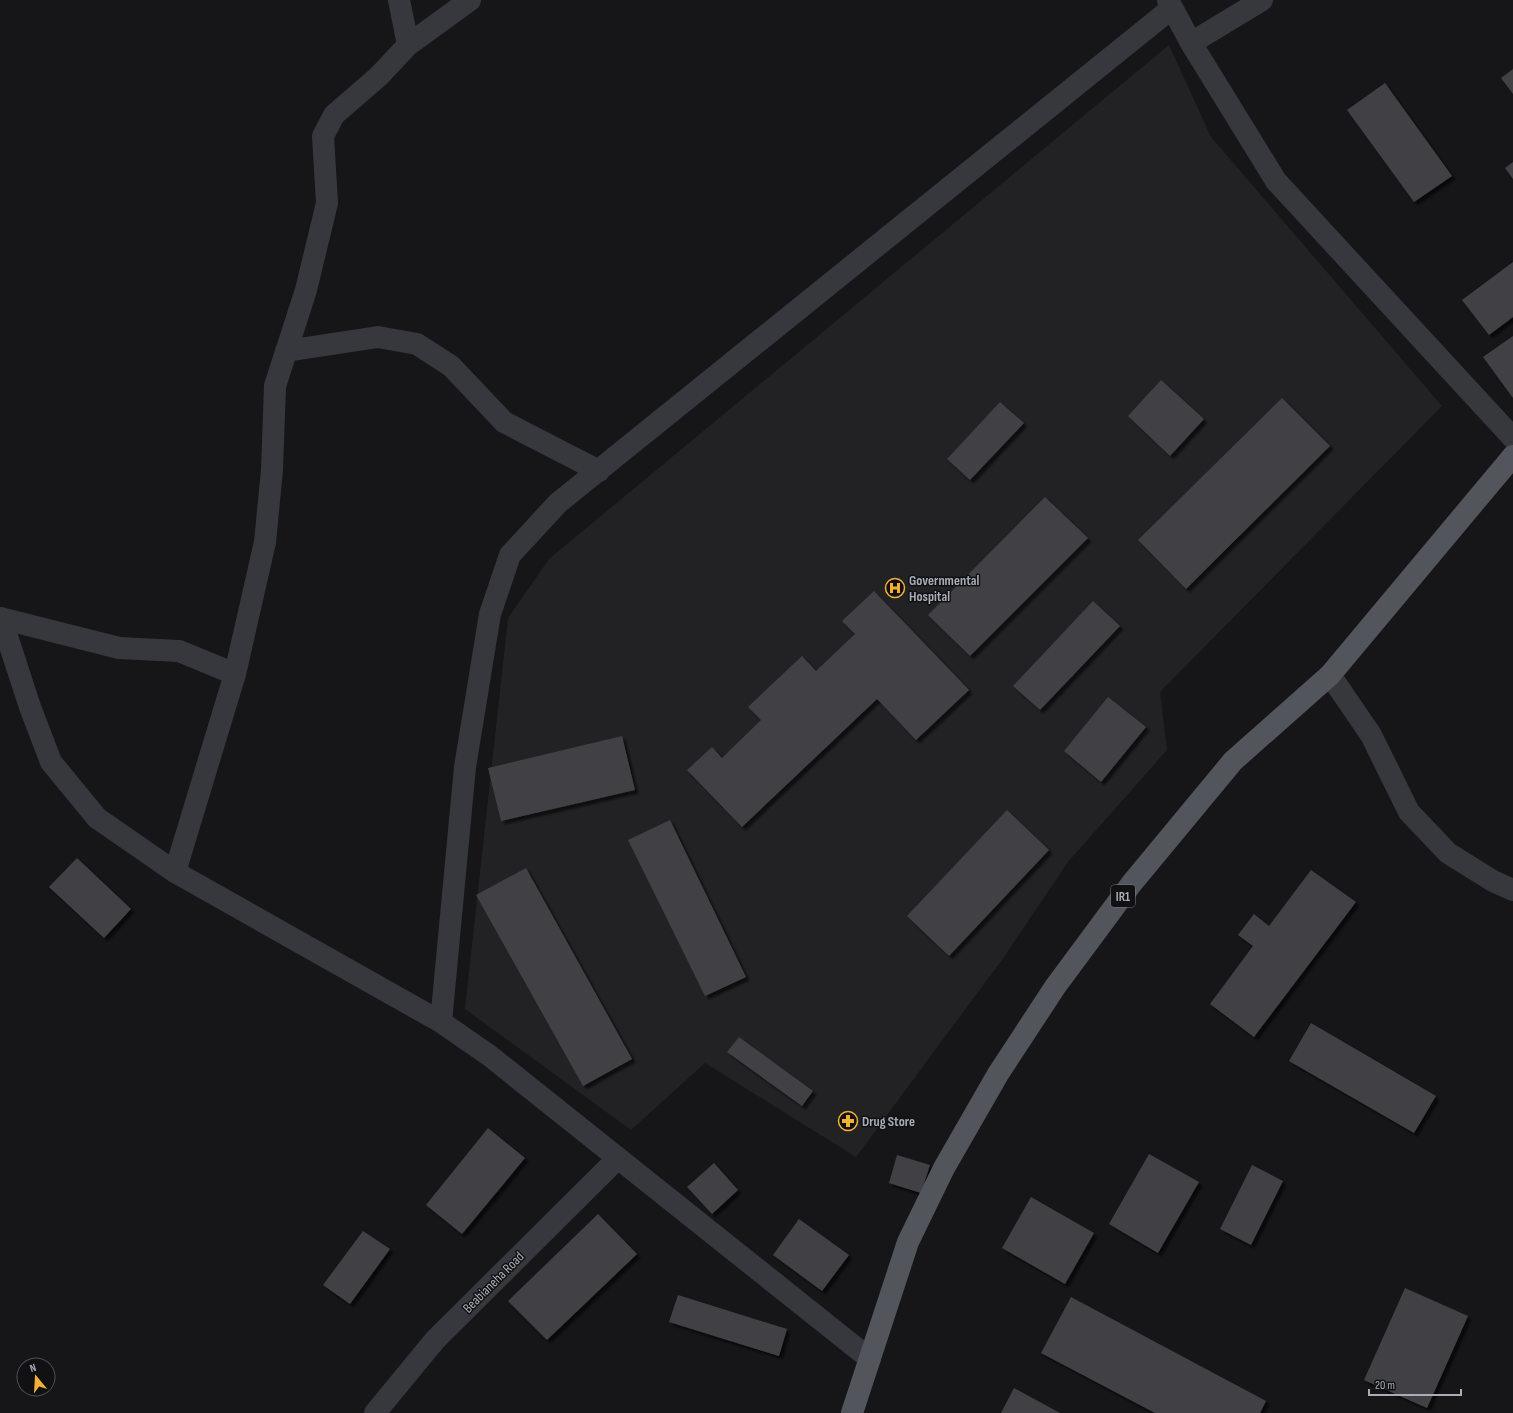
<svg xmlns="http://www.w3.org/2000/svg" width="1513" height="1413" font-family="'Sofia Sans Condensed',sans-serif">
<defs>
<filter id="shadow"><feDropShadow dx="3.5" dy="3.5" stdDeviation="1" flood-color="#0009"/></filter>
</defs>
<rect width="100%" height="100%" fill="#161618"/>
<path fill="#222225" d="M1169,45L1211,137L1442,406L1160,692L1167,750L1068,862L1004,957L856,1157L705,1063L631,1130L465,1009L508,618L549,559Z"/>
<path fill="#404145" filter="url(#shadow)" d="M1513,69V94L1501,78Z
M1385,83L1452,176L1414,202L1347,110Z
M1513,162V179L1505,168Z
M1513,262V317L1489,335L1462,300Z
M1513,336V398L1483,357Z
M1161,380L1204,419L1170,456L1128,416Z
M1282,398L1330,446L1186,589L1138,540Z
M1000,402L1024,423L970,480L947,459Z
M1045,497L1088,538L970,656L928,615Z
M874,591L969,690L916,740L877,699L742,827L687,770L712,747L722,758L761,720L748,707L802,656L816,671L855,634L842,621Z
M1093,601L1120,626L1040,710L1013,686Z
M1108,697L1146,727L1101,782L1064,751Z
M622,736L635,790L501,821L488,768Z
M1007,810L1049,850L949,956L907,916Z
M670,820L746,977L705,996L628,840Z
M77,858L131,909L104,938L49,887Z
M526,868L632,1059L583,1086L476,895Z
M1311,870L1356,902L1254,1037L1210,1004L1253,946L1238,935L1254,914L1269,926Z
M1311,1023L1436,1096L1414,1133L1289,1061Z
M739,1037L813,1091L802,1106L727,1052Z
M488,1128L525,1158L462,1234L426,1205Z
M1149,1154L1199,1182L1158,1253L1109,1224Z
M897,1155L930,1165L921,1193L889,1183Z
M714,1163L738,1190L712,1214L687,1187Z
M1252,1165L1283,1181L1251,1245L1220,1229Z
M1031,1197L1094,1233L1065,1284L1002,1248Z
M598,1214L637,1254L547,1340L508,1301Z
M799,1219L849,1255L822,1291L773,1255Z
M363,1231L390,1249L350,1304L323,1285Z
M1405,1288L1468,1316L1427,1408L1364,1380Z
M678,1295L787,1329L779,1356L669,1322Z
M1071,1297L1266,1401L1260,1413H1155L1041,1353Z
M1014,1388L1060,1413H1001Z"/>
<g fill="none" stroke-linecap="round" stroke-linejoin="round">
<path stroke="#37383d" stroke-width="22" d="M399,0L408,45
M1168,0L1191,43L1276,181L1513,438
M1191,43L1262,0
M286,351L378,337L417,344L451,366L504,422L599,471
M0,618L119,648L179,651L235,674
M1,618L30,707L51,762L97,818L175,872L441,1022L490,1056L870,1359
M1330,675L1371,735L1409,812L1448,853L1493,881L1513,890
M175,872L235,674L265,542L272,470L275,386L306,290L327,203L323,136L334,115L379,76L408,45L470,0
M441,1022L465,767L490,614L510,555L558,503L1172,8
M375,1413L435,1340L618,1158"/>
<path stroke="#53555c" stroke-width="22" d="M852,1413L908,1242L944,1168L998,1074L1055,987L1132,883L1233,761L1330,675L1513,456"/>
</g>
<defs>
<symbol id="hospital-ring" viewBox="-11 -11 22 22"><circle r="9.5" fill="#111113" stroke="#f2b134" stroke-width="1.5"/><path d="M-5-5h3v3.5h4V-5h3V5h-3V1.5h-4V5h-3Z" fill="#f2b134"/></symbol>
<symbol id="pharmacy-ring" viewBox="-11 -11 22 22"><circle r="9.5" fill="#111113" stroke="#f2b134" stroke-width="1.5"/><path d="M-2-6h4v4h4v4h-4v4h-4v-4h-4v-4h4Z" fill="#f2b134"/></symbol>
</defs>
<g fill-rule="evenodd">
<use href="#hospital-ring" x="884" y="577" width="22" height="22"/>
<use href="#pharmacy-ring" x="837" y="1110" width="22" height="22"/>
</g>
<g text-anchor="middle" stroke-width="3" stroke-linejoin="round" paint-order="stroke">
<rect fill="#111113" stroke="#7b7e86" stroke-width="1" x="1111" y="885" width="24" height="22" rx="3"/>
<g font-size="13" font-weight="bold" fill="#a8adb8">
<text x="1123" y="901">IR1</text>
</g>
<g font-size="14" font-weight="bold" fill="#a8adb8" stroke="#111113" text-anchor="start">
<text x="909" y="585">Governmental<tspan x="909" dy="16">Hospital</tspan></text>
<text x="862" y="1126">Drug Store</text>
</g>
<g font-size="14" fill="#a8adb8" stroke="#111113">
<text transform="translate(493 1282) rotate(-45)" y="5">Beabianeha Road</text>
</g>
</g>
<g transform="translate(36 1377) rotate(342)"><circle r="19" fill="#111113" stroke="#4d4f55"/>
<path d="M0-3L7 15L0 10L-7 15Z" fill="#f2b134"/>
<text y="-6" font-size="11" font-weight="bold" text-anchor="middle" fill="#a8adb8">N</text>
</g>
<path d="M1369 1389v6h92v-6" fill="none" stroke="#a8adb8" stroke-width="2"/>
<text x="1375" y="1389" font-size="12" fill="#a8adb8" stroke="#111113" stroke-width="3" paint-order="stroke">20 m</text>
</svg>
